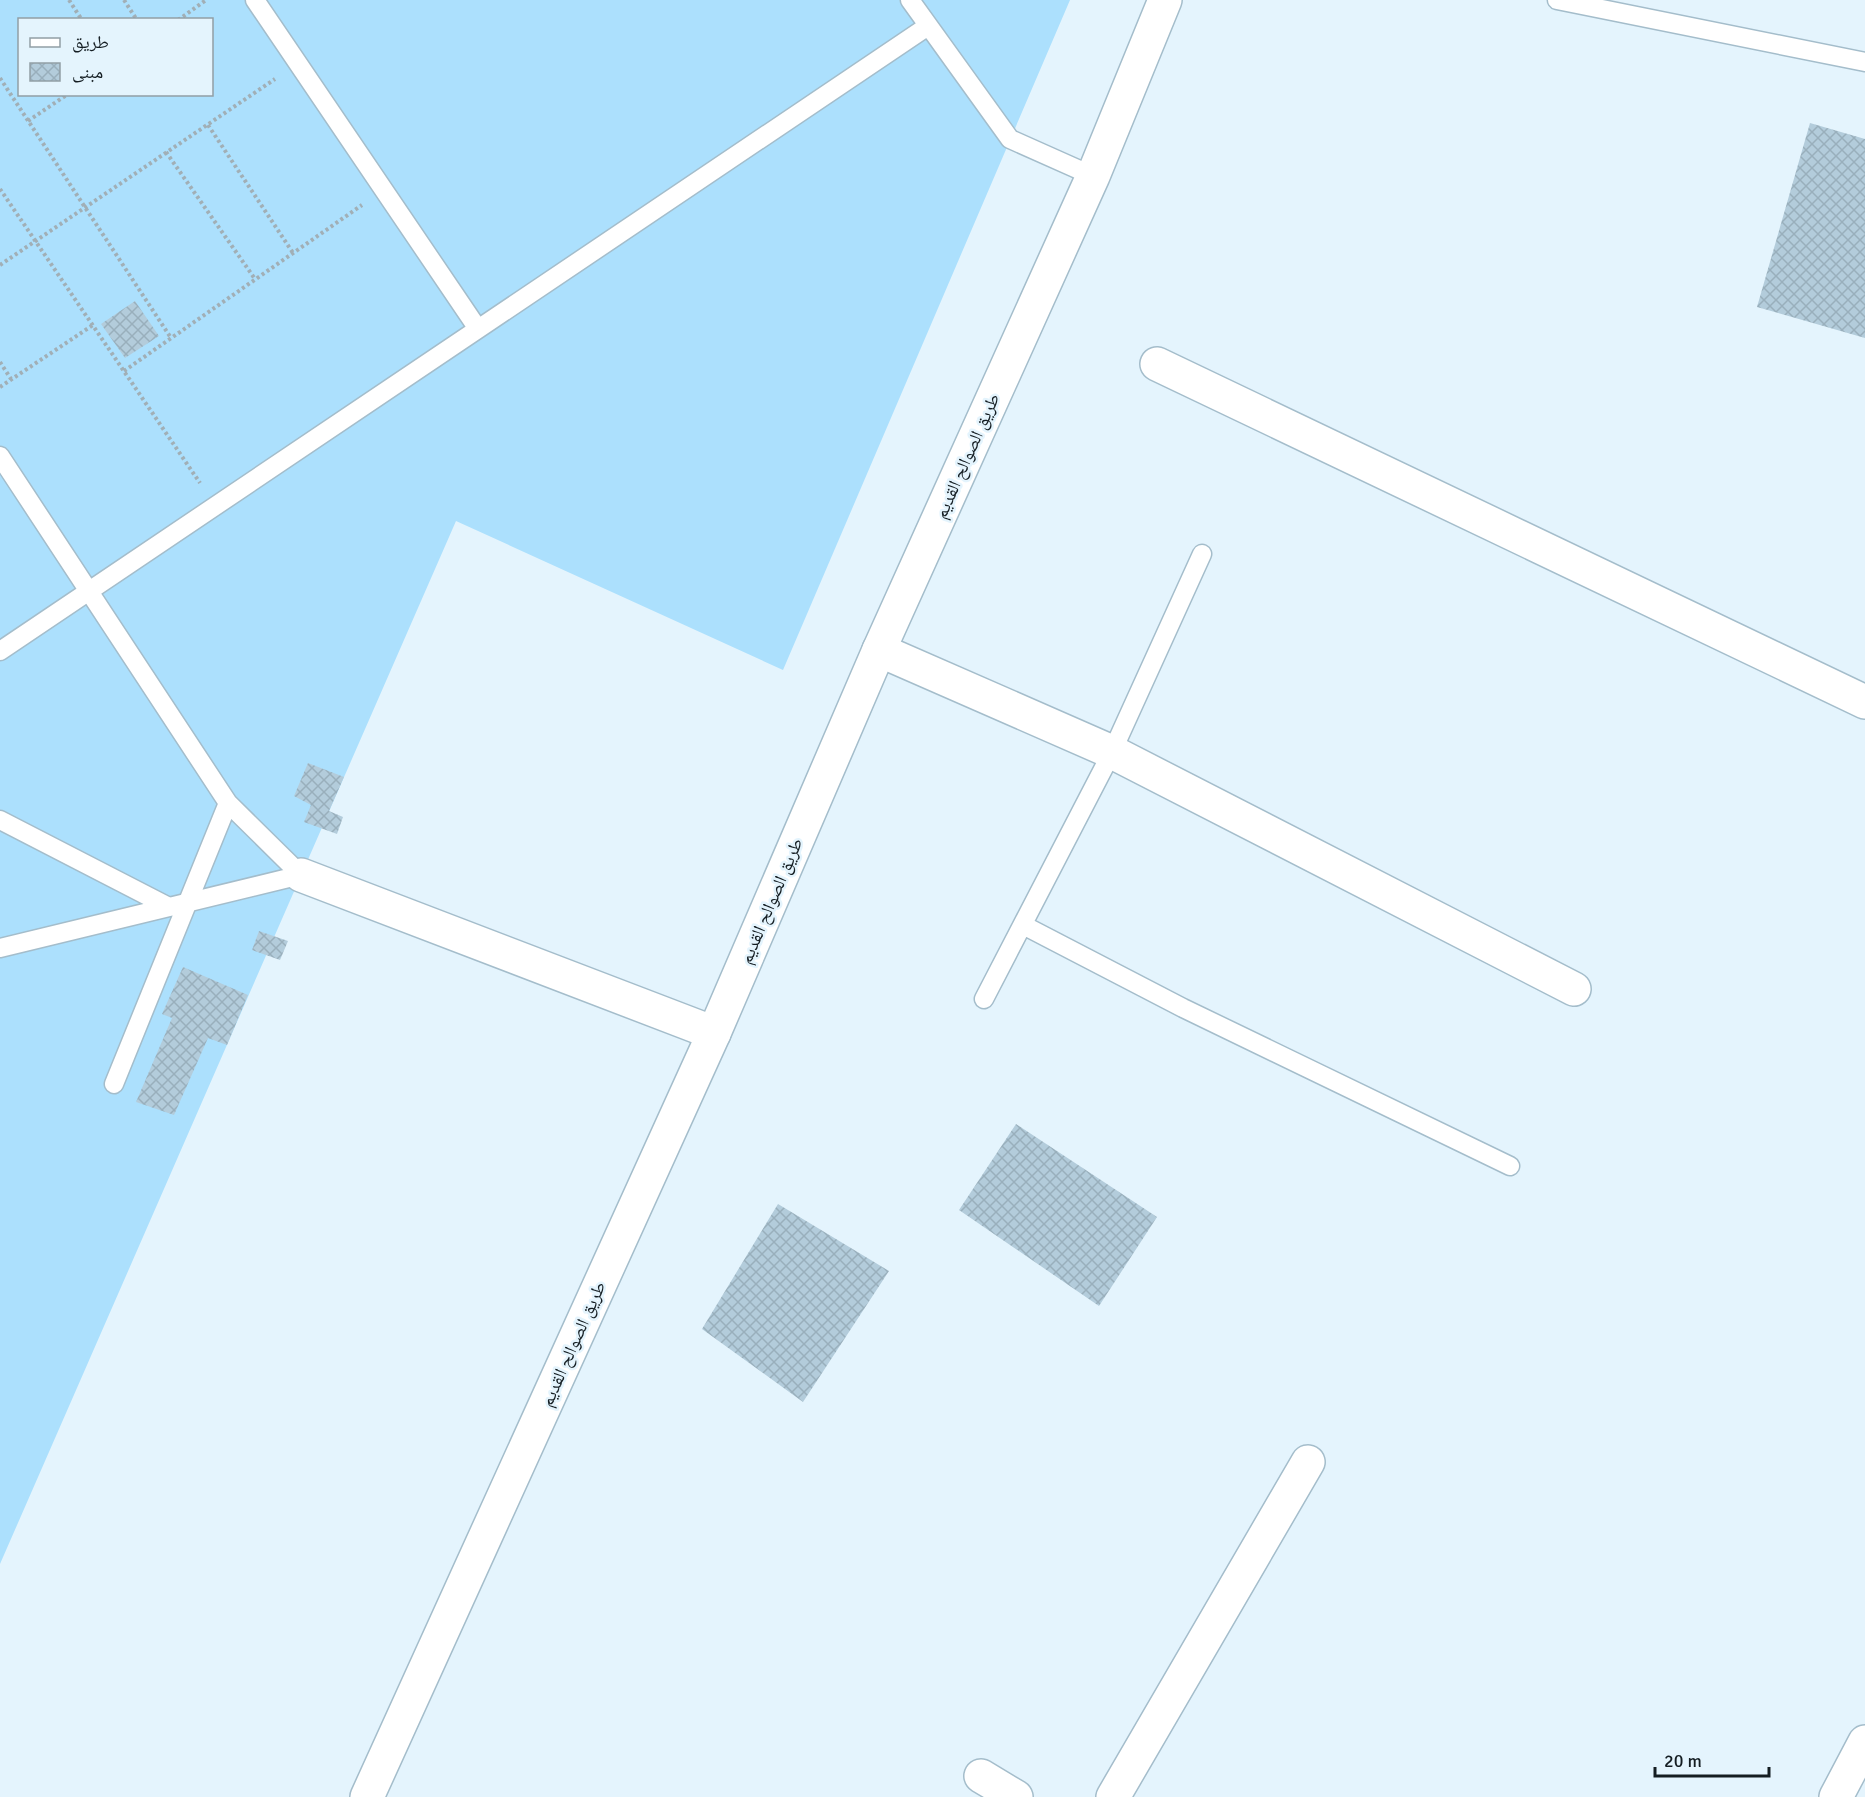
<svg xmlns="http://www.w3.org/2000/svg" width="1865" height="1797" font-family="Signika,'Noto Naskh Arabic',sans-serif">
<defs>
<pattern id="building-cross-hatch" width="8" height="8" patternUnits="userSpaceOnUse" patternTransform="scale(1.5)"><rect width="8" height="8" fill="#b3ccdb"/><path d="M0 0l8 8M0 8l8-8" fill="none" stroke="#99afbc"/></pattern>
</defs>
<rect width="100%" height="100%" fill="#e4f4fd"/>
<path fill="#ace0fd" fill-rule="evenodd" d="M0,0H1070L783,670L456,521L0,1564ZM20,20H212V94H20Z"/>
<path fill="url(#building-cross-hatch)" d="M1810,123L1865,139V338L1757,307Z
M135,301L159,336L125,358L101,324Z
M308,763L344,777L329,811L343,817L337,834L304,822L311,805L294,796Z
M259,931L288,941L280,960L252,950Z
M183,967L248,995L227,1045L208,1038L174,1115L136,1102L172,1018L162,1014Z
M1016,1124L1157,1217L1099,1306L959,1210Z
M778,1204L889,1271L803,1402L702,1329Z"/>
<g fill="none" stroke-linecap="round" stroke-linejoin="round">
<defs>
<path id="lane" d="M255,0L478,329
M910,0L1010,139L1093,176
M1557,0L1865,62
M0,456L228,803L301,875
M0,651L928,26
M0,820L169,907
M1023,925L1183,1008L1510,1166
M0,948L301,875
M984,999L1112,752L1202,554
M114,1084L228,803"/>
<path id="street" d="M1157,364L1865,702
M879,650L1112,752L1574,989
M301,875L714,1033
M981,1776L1016,1797
M1113,1797L1308,1462
M1836,1797L1865,1742"/>
<path id="secondary" d="M367,1797L714,1033L879,650L1093,176L1165,0"/>
</defs>
<use href="#lane" stroke="#a4bdcb" stroke-width="21"/>
<use href="#street" stroke="#a4bdcb" stroke-width="36"/>
<use href="#secondary" stroke="#a4bdcb" stroke-width="36"/>
<path stroke="#a1afb6" stroke-width="4" stroke-dasharray="3 3" stroke-linecap="butt" d="M69,0L82,20
M124,0L137,20
M178,20L206,0
M0,78L171,338
M28,121L68,94
M208,125L293,253
M166,152L255,279
M0,189L200,483
M0,265L275,79
M0,362L11,379
M124,371L362,205
M0,387L93,325"/>
<use href="#lane" stroke="#fff" stroke-width="18"/>
<use href="#street" stroke="#fff" stroke-width="33"/>
<use href="#secondary" stroke="#fff" stroke-width="33"/>
</g>
<g text-anchor="middle" stroke-width="5" stroke-linejoin="round" paint-order="stroke">
<g font-size="18" fill="#141d22" stroke="#e4f4fd">
<text transform="translate(967 456) rotate(-66)" y="6">طريق الصوالح القديم</text>
<text transform="translate(771 901) rotate(-67)" y="6">طريق الصوالح القديم</text>
<text transform="translate(573 1344) rotate(-66)" y="6">طريق الصوالح القديم</text>
</g>
</g>
<rect x="18" y="18" width="195" height="78" fill="#e4f4fd" stroke="#919ea5" stroke-width="1.5"/>
<rect x="30" y="38" width="30" height="9" fill="#ffffff" stroke="#919ea5" stroke-width="1.5"/>
<text x="72" y="48" font-size="18" fill="#141d22">طريق</text>
<rect x="30" y="63" width="30" height="18" fill="url(#building-cross-hatch)" stroke="#919ea5" stroke-width="1.5"/>
<text x="72" y="78" font-size="18" fill="#141d22">مبنى</text>
<path d="M1655 1767v9h114v-9" fill="none" stroke="#141d22" stroke-width="3"/>
<text x="1664" y="1767" font-size="18" fill="#141d22" stroke="#e4f4fd" stroke-width="4.5" paint-order="stroke">20 m</text>
</svg>
